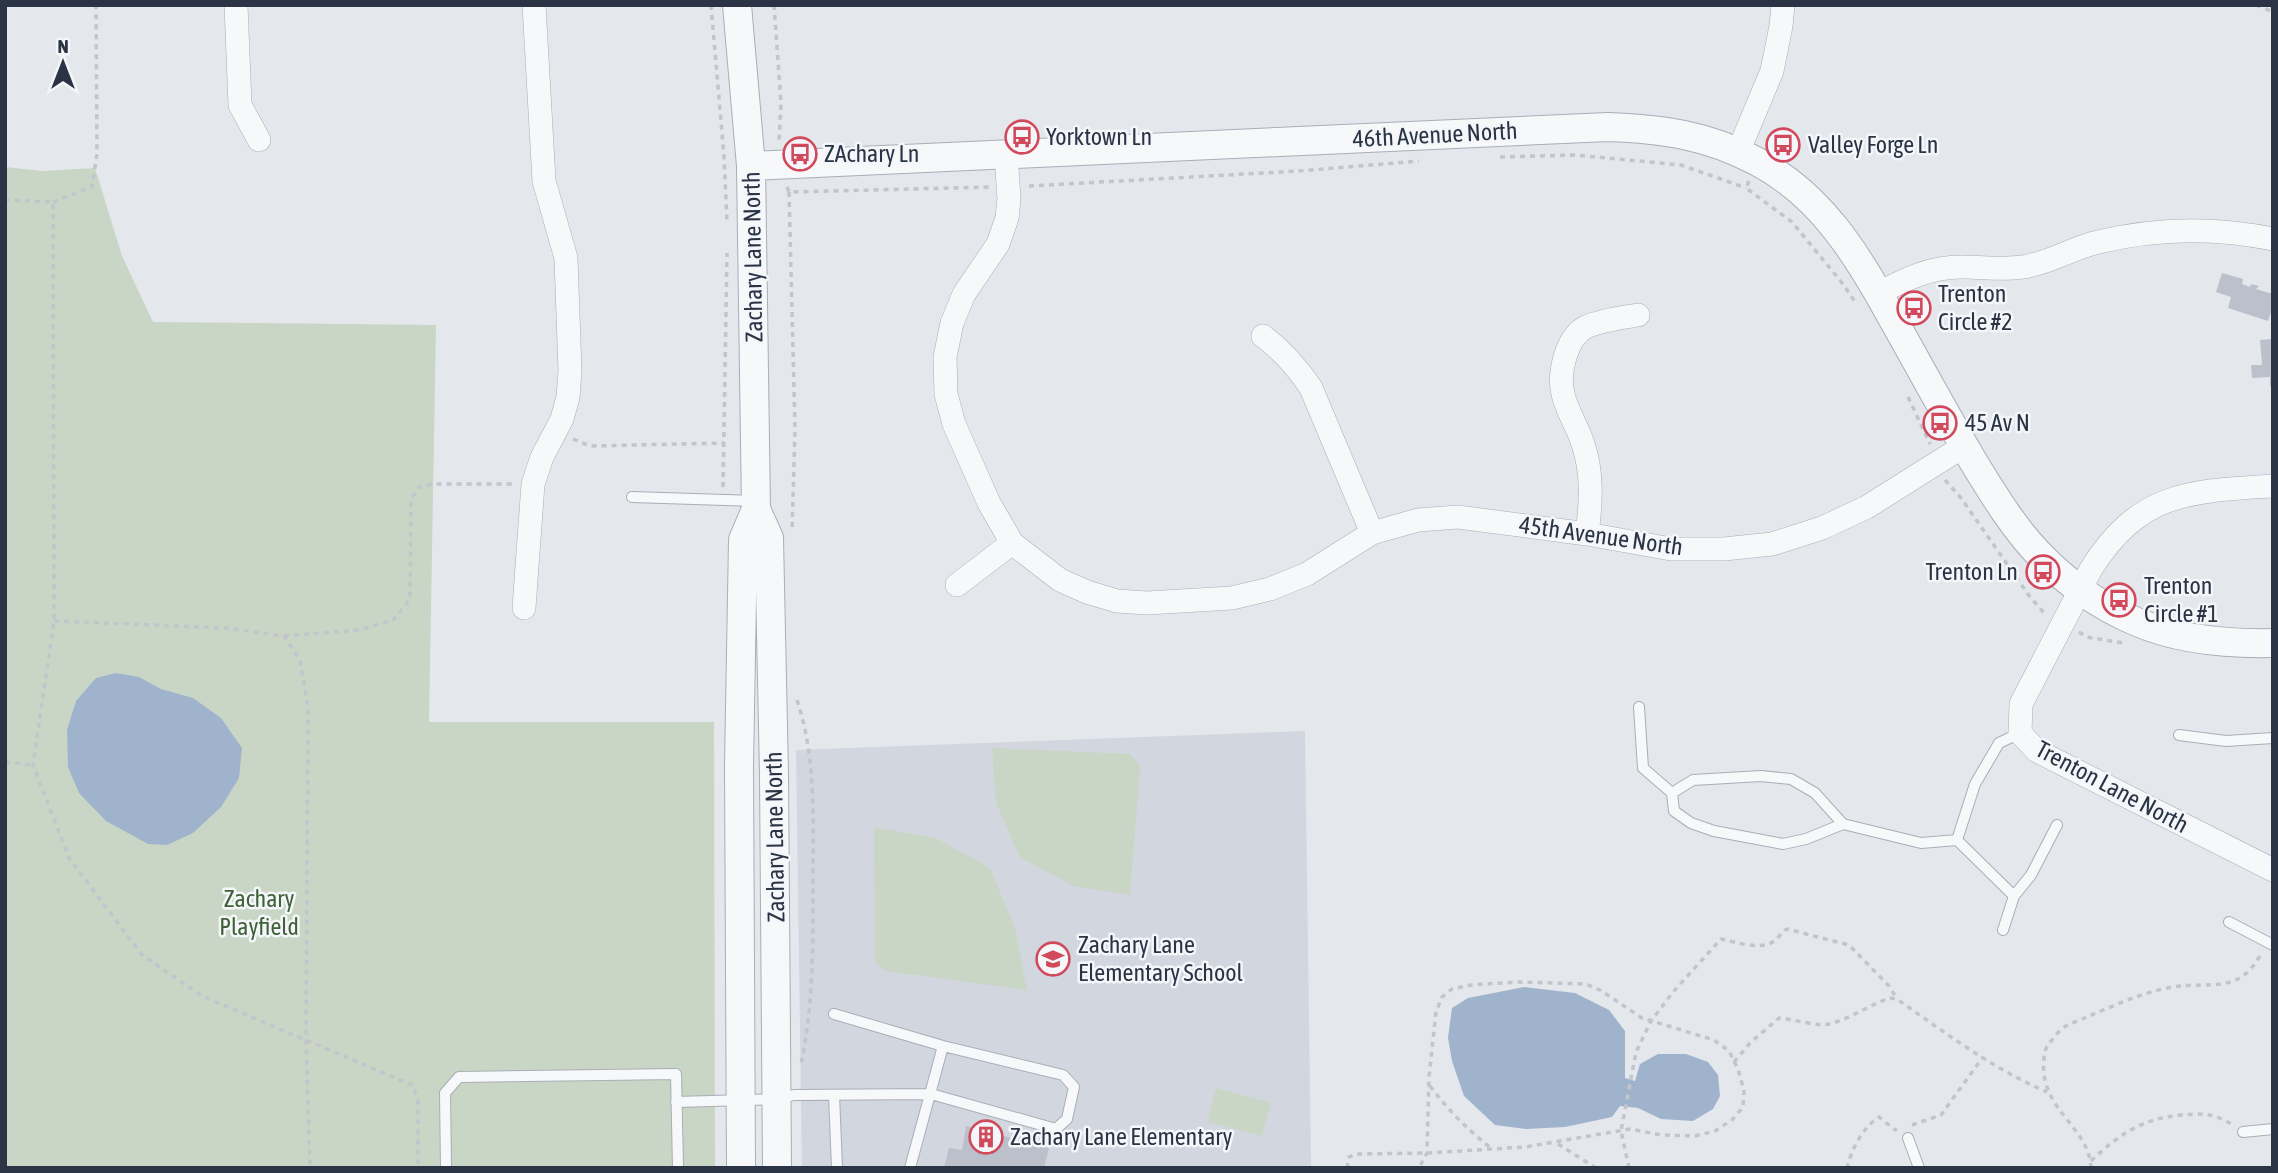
<svg xmlns="http://www.w3.org/2000/svg" width="2278" height="1173" font-family="'Asap Condensed',sans-serif">
<rect width="100%" height="100%" fill="#e4e7ec"/>
<path fill="#d2d6de" d="M1305,731L1311,1168H802L796,750Z"/>
<path fill="#c9d6c5" d="M5,167L43,171L95,168L122,256L153,322L436,325L429,722H714L715,1168H5Z
M992,748L1130,754L1140,766L1130,895L1073,886L1020,857L996,803Z
M874,827L936,838L990,868L1015,928L1027,990L885,971L875,962Z
M1216,1088L1271,1103L1262,1136L1207,1122Z"/>
<path fill="#9fb4cc" d="M116,673L139,677L161,689L193,698L221,718L242,748L239,778L221,807L193,833L167,845L148,844L106,821L79,793L68,767L67,730L76,701L96,678Z
M1524,987L1575,993L1609,1010L1625,1031V1078L1635,1081L1640,1064L1658,1054H1686L1708,1062L1718,1075L1720,1096L1713,1109L1693,1121L1661,1119L1638,1108L1620,1106L1612,1117L1565,1127L1526,1129L1495,1125L1464,1096L1452,1061L1448,1038L1452,1008L1468,998Z"/>
<path fill="#bbc0ca" d="M2222,273L2243,279L2242,284L2250,287L2251,284L2259,286L2256,289L2273,294V306L2268,321L2228,308L2231,297L2216,292Z
M2273,339V385L2270,386V377L2252,378L2251,365H2262L2260,340Z
M966,1126L1049,1148L1044,1168H944L949,1148L962,1150Z"/>
<g fill="none" stroke-linecap="round" stroke-linejoin="round">
<defs>
<path id="service" d="M632,497L756,501
M1639,707L1643,768L1672,793
M2179,735L2226,741L2273,738
M1843,824L1806,839L1783,844L1714,831L1691,823L1674,811L1672,793L1693,780L1761,776L1791,779L1815,793L1843,824L1921,843L1957,840
M1957,840L1975,784L1999,743L2020,733
M1957,840L2014,896
M2229,922L2273,945
M2003,930L2014,896L2031,875L2057,825
M834,1014L943,1046
M834,1095L837,1168
M676,1102L777,1099L794,1095L931,1094L1056,1129L1067,1119L1074,1087L1063,1075L943,1046L910,1168
M2243,1132L2273,1129
M1908,1138L1919,1168
M446,1168L445,1093L459,1077L676,1074L678,1168"/>
<path id="minor" d="M236,5L240,105L259,140
M1738,152L1772,71L1781,26L1783,5
M1006,154L1009,199L1007,218L998,244L964,294L952,323L945,357L946,394L954,424L989,503L1012,543L1060,580L1087,592L1117,601L1147,603L1232,598L1270,589L1307,574L1372,533L1418,520L1458,517L1587,534L1671,549H1724L1772,544L1822,528L1867,507L1964,446
M1879,293C1906,279 1932,266 1964,267C1984,267 2002,270 2023,267C2049,263 2073,248 2098,242C2156,228 2215,227 2273,239
M1263,336C1283,351 1297,367 1311,388L1372,533
M2273,486C2190,491 2139,492 2091,569L2021,704L2020,733L2037,751L2273,870
M1587,534C1591,504 1593,473 1583,444C1578,427 1567,412 1563,394C1558,374 1566,337 1586,327C1602,320 1621,318 1638,315
M957,585L1012,543
M524,608L533,484L542,457L562,419L568,397L570,371L566,258L544,181L534,5"/>
<path id="tertiary" d="M737,5L751,166L756,509L769,538L774,774L777,1168
M751,166L1608,127C1662,129 1707,135 1756,161C1820,194 1857,254 1890,314C1920,367 1948,420 1979,471C1997,500 2015,529 2038,553C2065,582 2101,607 2137,622C2179,640 2228,644 2273,643
M741,1168L739,766L743,540L756,509"/>
</defs>
<use href="#service" stroke="#a9aeb7" stroke-width="12"/>
<use href="#minor" stroke="#a9aeb7" stroke-width="24"/>
<use href="#tertiary" stroke="#a9aeb7" stroke-width="30"/>
<path stroke="#c2c5cb" stroke-width="3.5" stroke-dasharray="5 5" stroke-linecap="butt" d="M711,5L724,156L727,221
M774,5L781,103L779,143
M2256,5L2273,12L2272,5
M1500,157L1575,155L1681,165L1746,188
M1749,181L1746,188L1792,222L1843,284L1855,302
M1029,186L1299,171L1419,161
M787,187L789,192L990,187
M789,192L795,429L792,532
M5,200L53,202L54,621L33,765L69,858L142,955L202,996L412,1085L418,1099V1168
M53,202L92,187L97,154L96,5
M1908,397L1930,444
M573,439L590,446L724,443
M1945,480L1961,498L2030,597L2045,614
M723,487L727,253
M54,621L226,628L284,636L300,660L308,708L306,1040L310,1168
M2079,632L2087,637L2123,643
M284,636L358,630L393,620L410,599L411,499L419,487L433,484H514
M797,700C816,757 813,817 813,876C813,940 814,1002 801,1064
M5,762L33,765
M1734,1062L1750,1043L1779,1018C1793,1019 1818,1027 1829,1024C1850,1019 1869,1005 1890,998L1897,999C1944,1032 1993,1069 2047,1092
M1430,1086C1448,1110 1468,1130 1492,1149
M1912,1125L1941,1115L1983,1057
M1558,1144L1596,1168
M2091,1161C2120,1134 2141,1119 2181,1115C2203,1113 2213,1113 2233,1125
M1347,1168L1349,1157L1356,1154L1427,1153L1444,1152L1525,1147L1630,1129L1661,1135L1695,1136L1715,1131L1733,1119L1743,1107L1744,1091L1738,1069L1729,1051L1714,1040L1642,1018L1600,990L1586,984L1518,982L1471,985L1452,989L1442,997L1436,1012L1429,1077L1427,1153L1419,1168
M1629,1168L1621,1131L1636,1052L1651,1021L1673,992L1721,939C1735,942 1762,951 1774,941C1779,938 1781,932 1787,929L1849,945L1889,986L1897,999
M1847,1168C1851,1150 1863,1127 1879,1117L1895,1130L1897,1129
M2091,1168C2089,1125 2038,1110 2044,1058C2045,1050 2046,1046 2052,1040C2055,1036 2059,1031 2063,1028C2068,1024 2076,1022 2082,1019C2111,1007 2142,992 2173,987C2211,981 2239,995 2261,954"/>
<use href="#service" stroke="#f7f8fa" stroke-width="10"/>
<use href="#minor" stroke="#f7f8fa" stroke-width="23"/>
<use href="#tertiary" stroke="#f7f8fa" stroke-width="28"/>
</g>
<defs>
<symbol id="bus-ring" viewBox="-11 -11 22 22"><circle r="9.5" fill="#f4f6f9" stroke="#d1495b" stroke-width="1.5"/><path d="M-5-6H5V4H4V6H2V4H-2V6H-4V4H-5ZM-3.5-4V0h7V-4ZM-3.5 1.2v1.5H-2V1.2ZM2 1.2v1.5H3.5V1.2Z" fill="#d1495b"/></symbol>
<symbol id="school-ring" viewBox="-11 -11 22 22"><circle r="9.5" fill="#f4f6f9" stroke="#d1495b" stroke-width="1.5"/><path d="M0-5L7-2L0 1L-7-2ZM-4 1L0 2.5L4 1V4Q0 6-4 4Z" fill="#d1495b"/></symbol>
<symbol id="building-ring" viewBox="-11 -11 22 22"><circle r="9.5" fill="#f4f6f9" stroke="#d1495b" stroke-width="1.5"/><path d="M-4-6H4V6H1V3H-1V6H-4ZM-2.5-4.3h1.7v1.8h-1.7ZM.8-4.3h1.7v1.8H.8ZM-2.5-1h1.7V.8h-1.7ZM.8-1h1.7V.8H.8Z" fill="#d1495b"/></symbol>
</defs>
<g fill-rule="evenodd">
<use href="#bus-ring" x="1003" y="118" width="38" height="38"/>
<use href="#bus-ring" x="1764" y="126" width="38" height="38"/>
<use href="#bus-ring" x="781" y="135" width="38" height="38"/>
<use href="#bus-ring" x="1895" y="289" width="38" height="38"/>
<use href="#bus-ring" x="1921" y="404" width="38" height="38"/>
<use href="#bus-ring" x="2024" y="553" width="38" height="38"/>
<use href="#bus-ring" x="2100" y="581" width="38" height="38"/>
<use href="#school-ring" x="1034" y="940" width="38" height="38"/>
<use href="#building-ring" x="967" y="1118" width="38" height="38"/>
</g>
<g text-anchor="middle" stroke-width="5" stroke-linejoin="round" paint-order="stroke">
<g font-size="24" fill="#2b3445" stroke="#f4f6f9">
<text transform="translate(1435 135) rotate(-3)" y="8">46th Avenue North</text>
<text transform="translate(753 257) rotate(-91)" y="8">Zachary Lane North</text>
<text transform="translate(1601 536) rotate(8)" y="8">45th Avenue North</text>
<text transform="translate(2112 787) rotate(28)" y="8">Trenton Lane North</text>
<text transform="translate(775 837) rotate(-91)" y="8">Zachary Lane North</text>
</g>
<g font-size="24" fill="#2b3445" stroke="#f4f6f9" text-anchor="start">
<text x="1046" y="145">Yorktown Ln</text>
<text x="1808" y="153">Valley Forge Ln</text>
<text x="824" y="162">ZAchary Ln</text>
<text x="1938" y="302">Trenton<tspan x="1938" dy="28">Circle #2</tspan></text>
<text x="1965" y="431">45 Av N</text>
<text x="2018" y="580" text-anchor="end">Trenton Ln</text>
<text x="2144" y="594">Trenton<tspan x="2144" dy="28">Circle #1</tspan></text>
<text x="1078" y="953">Zachary Lane<tspan x="1078" dy="28">Elementary School</tspan></text>
<text x="1010" y="1145">Zachary Lane Elementary</text>
</g>
<g font-size="24" fill="#3f6138" stroke="#f4f6f9">
<text x="259" y="907">Zachary<tspan x="259" dy="28">Playfield</tspan></text>
</g>
</g>
<rect width="2278" height="1173" fill="none" stroke="#2b3445" stroke-width="14"/>
<g transform="translate(63 63)" stroke="#f4f6f9" stroke-width="5" paint-order="stroke">
<path d="M0-5L12 26L0 18L-12 26Z" fill="#2b3445"/>
<text y="-10" font-size="19" font-weight="bold" text-anchor="middle" fill="#2b3445">N</text>
</g>
</svg>
